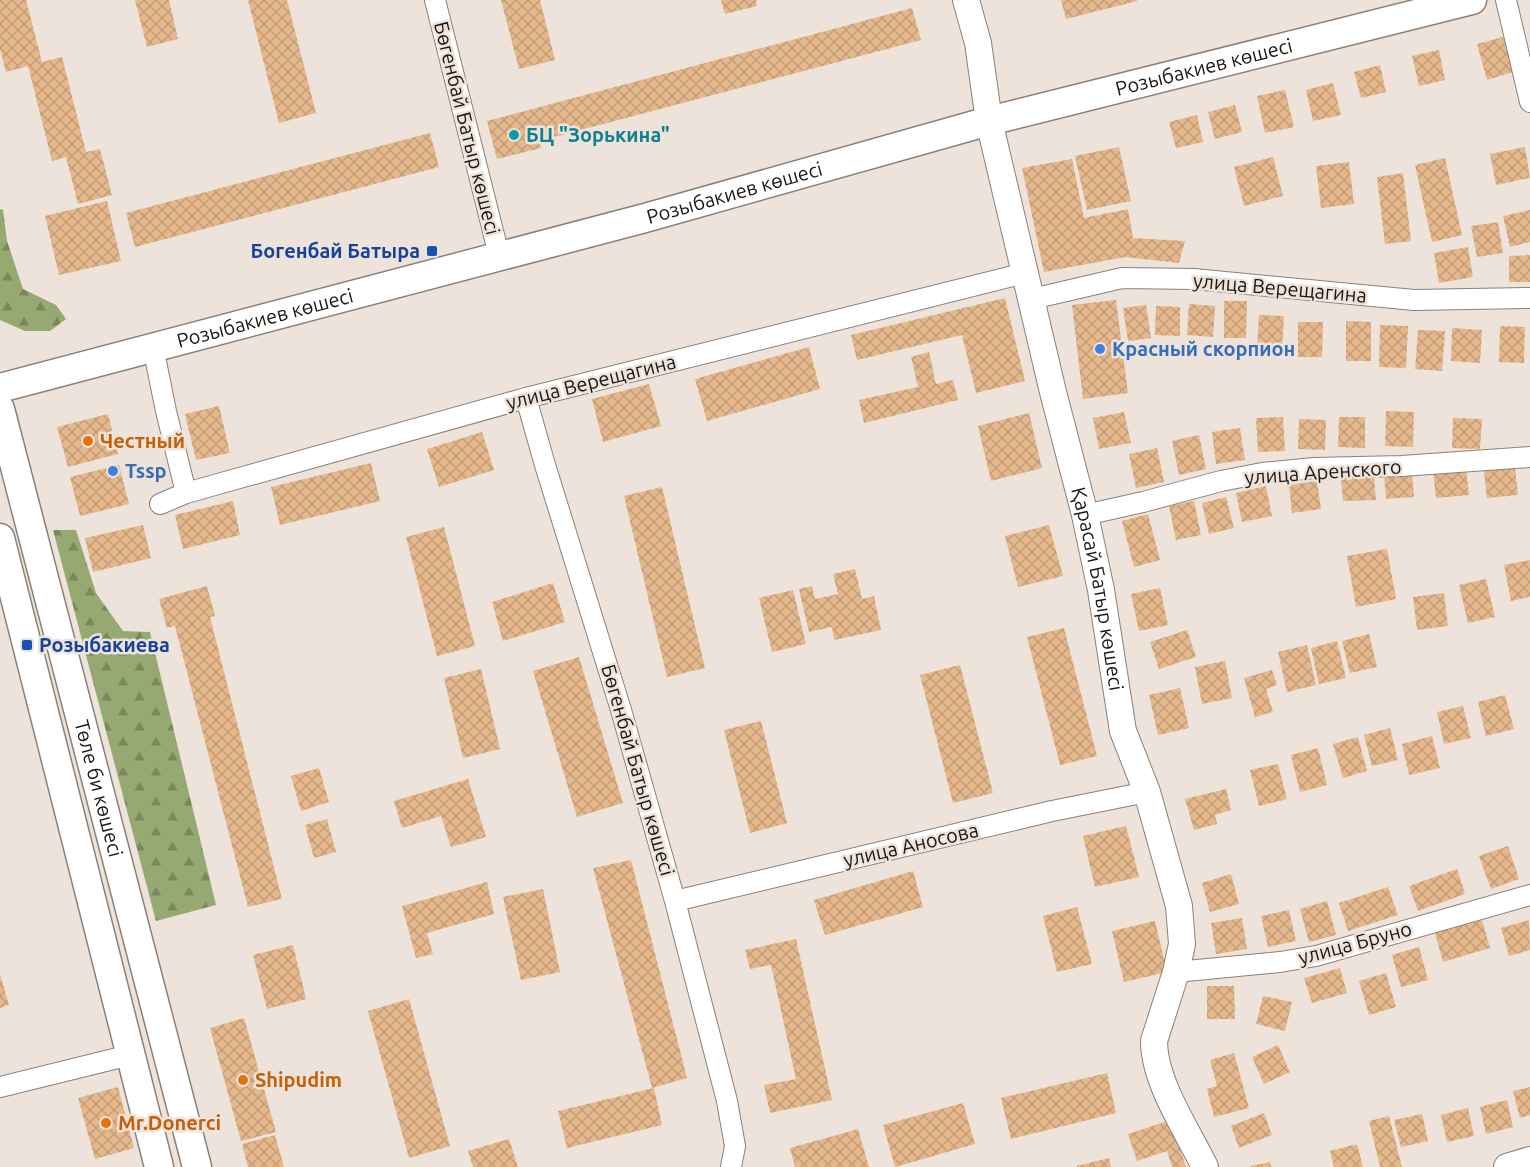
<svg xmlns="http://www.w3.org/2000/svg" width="1530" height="1167" font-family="Ubuntu,sans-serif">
<defs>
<pattern id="forest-firs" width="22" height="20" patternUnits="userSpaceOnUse" patternTransform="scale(1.5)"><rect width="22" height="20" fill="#97a972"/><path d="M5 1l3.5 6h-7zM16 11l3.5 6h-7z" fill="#7a895c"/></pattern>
<pattern id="building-cross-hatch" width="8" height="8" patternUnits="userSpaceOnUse" patternTransform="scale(1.5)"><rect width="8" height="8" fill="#e5b88c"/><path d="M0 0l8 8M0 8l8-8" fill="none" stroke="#c49d78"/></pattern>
</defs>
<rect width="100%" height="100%" fill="#eee3da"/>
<path fill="url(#forest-firs)" d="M0,209L3,210L7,241L23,289L56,305L66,319L50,331H25L0,320Z
M53,530H76L96,593L123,631L150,632L216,905L156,921Z"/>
<path fill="url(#building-cross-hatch)" d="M0,0H26L42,62L62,57L86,152L100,149L112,195L78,204L66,157L52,161L28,66L6,72L0,49Z
M135,0H169L178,39L147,47Z
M248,0H287L316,113L279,123Z
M501,0H540L555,60L519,69Z
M721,0H756L757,6L725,14Z
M1061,0H1137V1L1066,19Z
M912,8L921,40L539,141L541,148L497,159L487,121Z
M1503,37L1513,72L1487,80L1477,44Z
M1439,50L1445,80L1419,86L1412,56Z
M1380,65L1386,92L1361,98L1354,72Z
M1333,83L1341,115L1313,121L1306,90Z
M1285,90L1294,127L1265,133L1257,96Z
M1235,105L1242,132L1215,139L1208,112Z
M1197,115L1203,142L1176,148L1169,122Z
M430,133L439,167L135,247L126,213Z
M1119,147L1131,201L1087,210L1075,156Z
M1525,147L1530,178L1496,185L1490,154Z
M1273,157L1283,196L1244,206L1234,167Z
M1445,158L1462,235L1432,242L1415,165Z
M1072,159L1084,218L1128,209L1133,238L1185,241L1179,263L1125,257L1044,272L1022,168Z
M1349,162L1354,204L1321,208L1316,166Z
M1403,173L1411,241L1385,244L1377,177Z
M107,201L121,261L59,275L45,216Z
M1530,210V242L1510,247L1503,216Z
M1498,222L1503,253L1477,257L1471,226Z
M1468,247L1473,277L1439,283L1434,253Z
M1530,255V282H1509V256Z
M1005,298L1025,381L976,393L962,335L857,360L851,335Z
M1116,300L1128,393L1083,399L1072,305Z
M1224,301H1247L1246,338H1224Z
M1189,304L1215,306L1213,337L1187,335Z
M1146,305L1151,338L1128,341L1123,308Z
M1156,306L1180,307V336L1155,335Z
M1259,315L1284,316L1282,349L1257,348Z
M1346,321L1371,322V361H1346Z
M1298,322H1323L1322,357H1298Z
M1380,325L1408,326L1406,368L1379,367Z
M1500,326L1525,327L1524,363L1499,362Z
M1452,328L1482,330L1480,363L1451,361Z
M1418,330L1445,331L1442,371L1415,369Z
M809,347L820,389L707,421L695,379Z
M929,352L936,384L953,380L958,400L864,423L859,400L918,387L911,357Z
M649,384L661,426L603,442L592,399Z
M219,406L230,453L196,460L185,414Z
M1386,411L1414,412L1413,447L1385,446Z
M1124,412L1131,443L1099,449L1093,418Z
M1029,413L1042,468L991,481L978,426Z
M108,414L118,454L68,467L57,427Z
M1283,417L1285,451L1258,452L1256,418Z
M1339,417H1365V448L1338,447Z
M1453,418L1482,419L1480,449L1452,448Z
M1299,419L1326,420L1325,450L1298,449Z
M1240,428L1245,460L1216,464L1212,432Z
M482,432L494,470L439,487L427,449Z
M1199,435L1206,469L1179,475L1172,441Z
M1157,448L1164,482L1136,488L1129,454Z
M371,463L380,501L280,525L271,487Z
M119,465L129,504L80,516L70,477Z
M1466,468L1469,495L1436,498L1433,472Z
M1515,468L1518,495L1487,498L1484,471Z
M1412,473L1414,497L1386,499L1384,475Z
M1374,476L1376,500L1343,501L1341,478Z
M1317,481L1321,509L1292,513L1289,485Z
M1266,486L1272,516L1242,522L1236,493Z
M662,487L705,668L667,677L624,496Z
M1226,497L1234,528L1209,534L1202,503Z
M233,501L240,535L183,549L175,515Z
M1194,501L1201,535L1176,540L1169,506Z
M1148,514L1160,560L1134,567L1122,521Z
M143,525L151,558L93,572L85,538Z
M1049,525L1063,576L1018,587L1005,536Z
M444,527L475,646L437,656L406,537Z
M1387,549L1396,599L1356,607L1347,556Z
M1530,560V597L1511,601L1504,565Z
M855,569L862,599L874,596L881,630L834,640L832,627L809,632L799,589L812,586L815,599L838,594L833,574Z
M1486,579L1495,617L1468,623L1459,585Z
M553,583L565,622L503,641L492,602Z
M207,586L215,616L210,617L282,899L248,907L175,626L167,628L159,599Z
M1160,588L1168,625L1139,631L1131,594Z
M793,590L806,644L772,652L759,598Z
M1444,593L1448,626L1417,630L1413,597Z
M1064,628L1097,756L1060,765L1027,637Z
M1187,630L1196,657L1159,669L1150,642Z
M1369,634L1377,667L1350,673L1342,641Z
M1337,641L1346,678L1319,684L1311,648Z
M1307,645L1316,685L1287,692L1278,652Z
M579,657L623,803L577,817L533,671Z
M1225,661L1232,698L1202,704L1195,667Z
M960,665L993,793L953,803L920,675Z
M481,669L500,749L463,758L444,678Z
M1272,670L1277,685L1266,689L1273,712L1255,717L1244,678Z
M1180,688L1189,728L1158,735L1149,695Z
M1505,695L1514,729L1486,736L1478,702Z
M1463,706L1471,738L1444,744L1437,712Z
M761,721L787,823L750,833L724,730Z
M1390,728L1398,760L1372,766L1364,735Z
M1432,736L1440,768L1409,775L1402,744Z
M1358,737L1367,771L1343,778L1333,744Z
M1318,748L1327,785L1300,792L1291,755Z
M1278,764L1287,799L1259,806L1250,770Z
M319,768L329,802L301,811L291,776Z
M468,779L486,837L451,847L441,816L402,828L394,801Z
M1226,789L1231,810L1215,815L1217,824L1194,830L1185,799Z
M327,819L336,852L314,858L305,825Z
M1126,826L1139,877L1095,887L1083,836Z
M1508,846L1519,879L1491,889L1479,856Z
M631,860L687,1078L652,1088L593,868Z
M1457,869L1465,894L1418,911L1409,886Z
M913,871L923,907L825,935L814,900Z
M1231,874L1239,904L1210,912L1202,883Z
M487,882L494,914L427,933L433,954L416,958L402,906Z
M1388,887L1398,915L1348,931L1339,903Z
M543,889L560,972L521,980L503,897Z
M1327,901L1336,935L1309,942L1300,909Z
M1077,907L1092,964L1057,972L1043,916Z
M1289,910L1296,941L1268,947L1261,916Z
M1242,918L1247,949L1216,954L1211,923Z
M1482,920L1490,948L1443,962L1435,933Z
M1529,920L1530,950L1509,956L1501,928Z
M1155,921L1167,972L1124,982L1112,931Z
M796,939L832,1100L770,1113L764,1085L796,1079L771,965L750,969L745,950Z
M293,945L306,999L267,1009L253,955Z
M1419,947L1428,980L1401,987L1392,955Z
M1340,968L1347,993L1312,1003L1304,978Z
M1386,973L1396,1007L1369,1015L1359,981Z
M0,974L9,1005L0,1008Z
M1207,986H1234L1235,1019H1207Z
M1263,996L1292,1002L1285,1031L1256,1024Z
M409,999L450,1146L409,1158L368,1011Z
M244,1018L276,1132L241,1141L210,1028Z
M1278,1045L1290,1072L1264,1084L1252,1057Z
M1234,1053L1249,1108L1214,1117L1207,1089L1217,1086L1210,1060Z
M1107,1073L1116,1113L1011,1139L1001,1098Z
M118,1087L134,1148L95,1159L78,1098Z
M1530,1087V1115L1520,1118L1513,1091Z
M654,1088L662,1125L567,1148L558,1111Z
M1507,1100L1513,1127L1486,1134L1480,1107Z
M963,1103L975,1144L895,1167L883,1125Z
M1468,1108L1474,1136L1447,1142L1441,1115Z
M1264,1113L1272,1135L1239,1148L1231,1126Z
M1422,1114L1428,1141L1401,1147L1394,1120Z
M1389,1116L1402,1167H1380L1369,1121Z
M1171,1120L1186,1167H1172L1167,1151L1137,1161L1128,1134Z
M858,1129L869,1167H795L790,1148Z
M275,1135L284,1167H248L242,1144Z
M509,1139L518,1167H473L468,1151Z
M1357,1144L1363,1167H1334L1330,1151Z
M1109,1158L1111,1167H1077V1166Z
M1270,1162L1271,1167H1251V1166Z"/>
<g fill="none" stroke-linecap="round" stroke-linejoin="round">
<defs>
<path id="minor" d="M435,0L499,255
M1506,0L1530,102
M1032,299L1122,278L1194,279L1414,300L1530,298
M153,347L166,411L186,493
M526,398L545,465L621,710L675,901L727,1101L735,1146L731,1167
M160,504L186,493L526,398L1025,273
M1085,515L1143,502L1221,481L1262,473L1314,468L1402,466L1530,457
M675,901L1052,811L1147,792
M1176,972L1280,962L1316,956L1530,895
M0,1087L130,1055"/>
<g id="tertiary">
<path id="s1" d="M966,0L978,43L989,121L1053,392L1085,515L1101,590L1123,731L1147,792L1179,906L1182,944L1176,972L1154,1041C1154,1082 1187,1130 1205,1167"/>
<path d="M1507,1167L1530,1160"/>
</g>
<g id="secondary">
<path id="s2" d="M0,388L645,218L989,121L1472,0"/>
<path id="s3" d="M0,409L197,1167"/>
<path d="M0,538L159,1167"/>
</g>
</defs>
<use href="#minor" stroke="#8a8178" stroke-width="22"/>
<use href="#tertiary" stroke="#8a8178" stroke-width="28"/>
<use href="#secondary" stroke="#8a8178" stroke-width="31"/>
<use href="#minor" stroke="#fff" stroke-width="20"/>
<use href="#tertiary" stroke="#fff" stroke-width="26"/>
<use href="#secondary" stroke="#fff" stroke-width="28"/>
</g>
<circle fill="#0f9aa8" stroke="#eee3da" stroke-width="2" cx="514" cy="135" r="6"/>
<g fill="#1a4fb4" stroke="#eee3da" stroke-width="2">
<rect x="426" y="245" width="12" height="12" rx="3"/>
<rect x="21" y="639" width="12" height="12" rx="3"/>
</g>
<g fill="#3f7fe0" stroke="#eee3da" stroke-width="2">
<circle cx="1100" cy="349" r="6"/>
<circle cx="113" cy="471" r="6"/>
</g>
<g fill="#e8710a" stroke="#eee3da" stroke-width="2">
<circle cx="88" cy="441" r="6"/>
<circle cx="243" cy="1080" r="6"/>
<circle cx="106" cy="1123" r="6"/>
</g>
<g text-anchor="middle" stroke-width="5" stroke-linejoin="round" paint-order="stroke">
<g font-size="20" fill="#1a1713" stroke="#eee3da">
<text dy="7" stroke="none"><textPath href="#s2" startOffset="1246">Розыбакиев көшесі</textPath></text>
<text transform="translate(467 128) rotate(76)" y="7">Бөгенбай Батыр көшесі</text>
<text dy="7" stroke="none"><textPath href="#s2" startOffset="760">Розыбакиев көшесі</textPath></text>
<text transform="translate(1280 288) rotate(5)" y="7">улица Верещагина</text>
<text dy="7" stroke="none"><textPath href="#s2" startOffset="274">Розыбакиев көшесі</textPath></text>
<text transform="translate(591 382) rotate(-14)" y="7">улица Верещагина</text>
<text transform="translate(1323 472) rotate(-4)" y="7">улица Аренского</text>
<text dy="7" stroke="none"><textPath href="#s1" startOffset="604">Қарасай Батыр көшесі</textPath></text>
<text transform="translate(638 770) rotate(74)" y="7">Бөгенбай Батыр көшесі</text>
<text dy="7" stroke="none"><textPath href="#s3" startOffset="392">Төле би көшесі</textPath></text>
<text transform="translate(911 845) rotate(-13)" y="7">улица Аносова</text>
<text transform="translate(1355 943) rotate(-15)" y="7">улица Бруно</text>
</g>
<g font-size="20" font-weight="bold" fill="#0d838f" stroke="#eee3da" text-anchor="start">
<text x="526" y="142">БЦ "Зорькина"</text>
</g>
<g font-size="20" font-weight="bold" fill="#164399" stroke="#eee3da" text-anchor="end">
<text x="420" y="258">Богенбай Батыра</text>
<text x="39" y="652" text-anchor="start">Розыбакиева</text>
</g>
<g font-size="20" font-weight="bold" fill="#366cbe" stroke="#eee3da" text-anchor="start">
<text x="1112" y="356">Красный скорпион</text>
<text x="125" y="478">Tssp</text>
</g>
<g font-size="20" font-weight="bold" fill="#c56008" stroke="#eee3da" text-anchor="start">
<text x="100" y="448">Честный</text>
<text x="255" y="1087">Shipudim</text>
<text x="118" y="1130">Mr.Donerci</text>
</g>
</g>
</svg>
